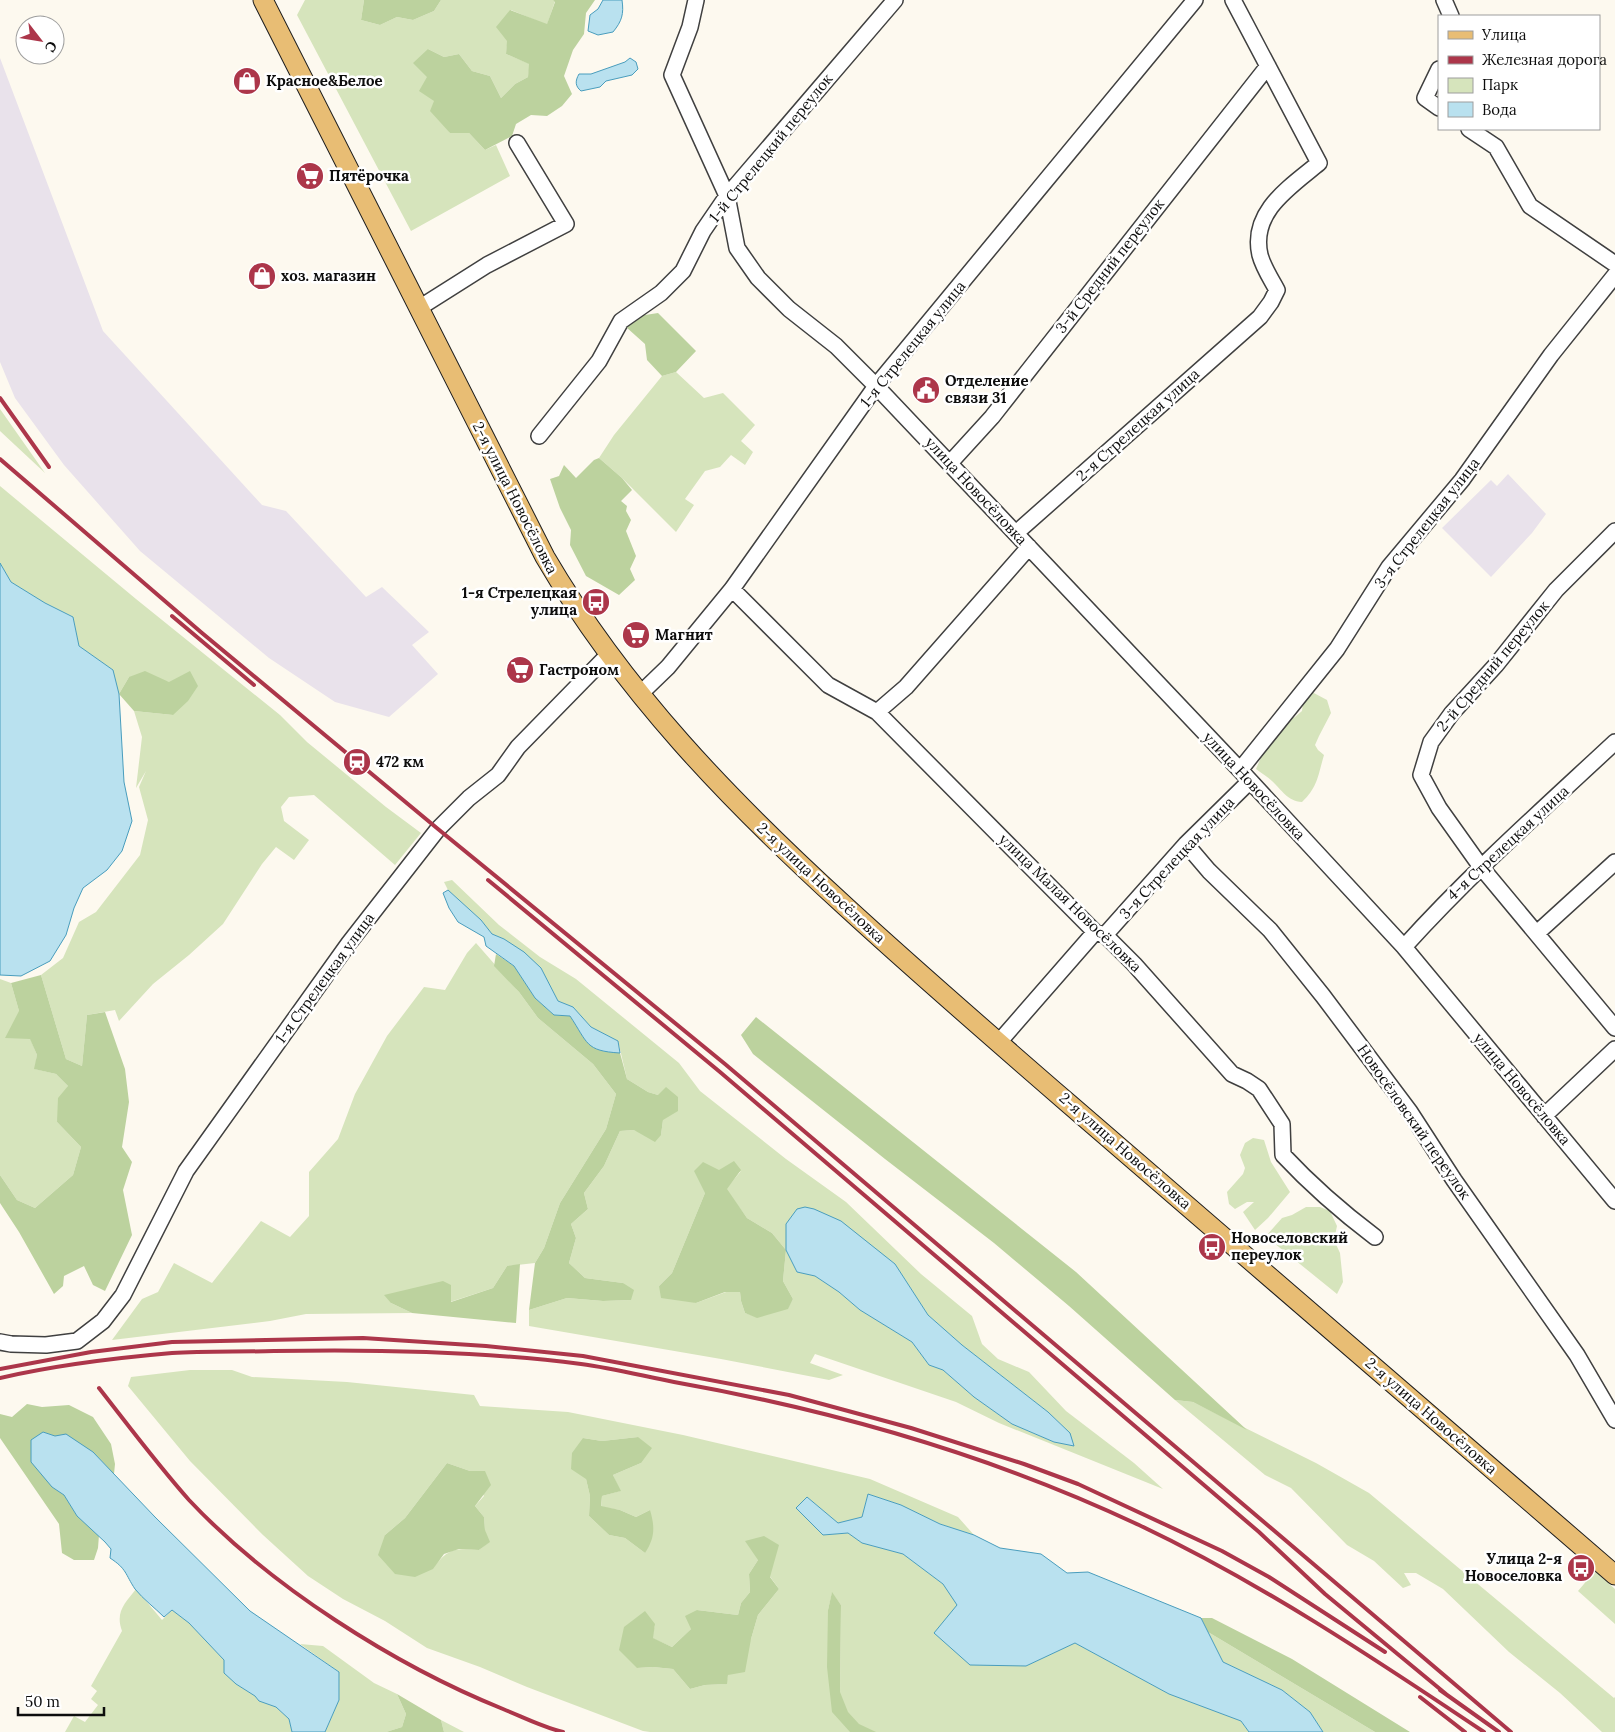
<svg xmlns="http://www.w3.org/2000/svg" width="1615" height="1732" font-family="Lora,serif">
<rect width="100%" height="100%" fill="#fdf9ef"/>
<path fill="#e9e2eb" d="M0,58L103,331L262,505L286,511L366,597L382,587L429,632L412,645L438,674L389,717L335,702L269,658L140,551L64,465L15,398L0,362Z
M1508,474L1546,514L1532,533L1491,577L1442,528L1491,480L1497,486Z"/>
<path fill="#d6e4bc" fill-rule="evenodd" d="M305,0H364L361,20L380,25L397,17L413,20L434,11L441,0H553L555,1L547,25L511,10L506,54L530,64L528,77L515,84L501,98L490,76L472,71L459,54L444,57L428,49L427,77L434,101L450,133H469L485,150L496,145L510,176L411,231L297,15Z
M676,372L704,398L723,393L755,425L741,441L753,452L745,465L731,455L720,467L705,471L685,499L694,505L676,532L622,478L599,458L614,435L662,376Z
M0,409L45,473L0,431Z
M0,486L136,599L280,715L307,742L386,807L421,833L395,865L314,795L289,797L281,807L284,821L309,840L294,860L276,847L262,864L223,924L189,955L153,984L119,1021L115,1010L87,1015L82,1066L66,1059L41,975L63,958L79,922L96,912L140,855L148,820L139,787L146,771L136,788L142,737L134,711L173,715L169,682L129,677L119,694L113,670L79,646L73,617L45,603L11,582L0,563Z
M1312,692L1327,700L1331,713L1319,736L1315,745L1318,750L1324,755C1318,775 1318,787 1302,802C1287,801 1282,790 1272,781C1268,777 1261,773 1256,769L1265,748L1286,722L1295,717L1302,711L1303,703Z
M452,880L499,925L540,957L576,979L679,1063L700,1091L786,1159L846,1202L921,1274L972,1316L982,1344L998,1359L1029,1372L1066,1411L1134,1463L1163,1489L999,1423L956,1402L815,1354L810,1363L843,1375L829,1380L721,1359L529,1326V1310L567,1298L603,1301L631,1300L623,1283L585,1278L569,1263L576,1238L571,1224L588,1209L584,1193L604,1166L620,1131L634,1130L661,1135L663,1120L658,1095L648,1092L627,1079L618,1041L591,1027L573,1007L558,1001L541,968L504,939L492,934L481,920L448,890L444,882ZM741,1171L726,1189L747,1218L772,1233L786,1250L783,1281L793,1299L788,1308L757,1317L745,1313L741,1301L740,1292H726L696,1303L659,1286L672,1273L705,1193ZM786,1224L871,1246L895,1264L928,1315L962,1345L1048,1412L1070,1433L1054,1442L1012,1424L974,1397L943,1370L929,1365L912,1342L860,1310L839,1292L815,1276L797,1272L786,1250Z
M476,943L519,992L538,1018L593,1064L616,1094L606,1129L560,1203L544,1248L535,1263L507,1266L493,1288L450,1302L391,1303L412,1313L306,1314L270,1321L112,1340L142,1299L158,1292L174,1263L212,1283L261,1221L290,1237L309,1216V1172L338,1139L355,1094L387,1036L424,987L445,990L467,953Z
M0,979L11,983L19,1011L37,1055L35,1069L56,1074L68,1086L57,1122L81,1147L73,1175L35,1208L17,1200L0,1175Z
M1253,1138L1264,1140L1271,1162L1290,1192L1268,1218L1255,1230L1243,1212L1254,1202H1247L1235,1209L1229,1204L1227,1192L1243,1174L1245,1168L1240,1155L1245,1143Z
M1306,1207H1320L1330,1211L1337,1226L1334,1240L1340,1253L1343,1282L1337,1294L1274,1243L1267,1235L1282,1218L1292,1215Z
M190,1370H232L252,1377L347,1382L474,1395L480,1406L568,1412L683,1435L870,1479L958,1517L974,1535L940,1524L901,1505L868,1494L862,1517L838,1523L807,1497L823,1535L848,1533L862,1543L903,1554L943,1584L957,1605L1026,1666L1075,1643L1169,1694L1241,1721L1249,1732H650L643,1731L527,1687L480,1667L427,1648L385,1621L343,1599L308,1576L263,1535L190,1461L128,1386L131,1377ZM638,1437L641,1463L613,1475L620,1491L602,1496L601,1507L620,1510L636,1517L650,1510L645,1553L625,1538L609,1535L589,1516L590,1496L586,1479L583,1438L602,1441ZM447,1463L470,1471L484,1496L475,1506L484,1517L485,1531L489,1542L479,1550C453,1548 449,1548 432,1569L385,1535L405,1518ZM758,1560L779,1589L758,1615L751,1639L728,1675L726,1684L705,1685L690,1689L673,1669L653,1667L637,1668L655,1624L652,1638L672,1647L691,1629L697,1610L738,1615L741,1603L750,1592L749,1574ZM832,1593L841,1605L840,1692L828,1610Z
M1175,1400L1193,1402L1316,1463L1369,1493L1614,1698L1615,1697V1732H1602L1560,1693L1509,1652L1443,1589L1416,1573H1404L1411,1585L1403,1588L1374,1561L1347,1545L1291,1488L1265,1475Z
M1595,1571L1615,1589V1624L1578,1591Z
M136,1589L162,1620L172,1610L189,1623L224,1660L236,1684L255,1696L259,1701L276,1707L289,1719L292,1732H65L74,1716L85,1722L98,1705L91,1699L97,1691L91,1686L122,1631C115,1612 125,1603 136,1589Z
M1208,1632L1375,1732H1323L1310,1712L1282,1690L1223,1662Z
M300,1644L323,1646L374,1683L397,1694L406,1714L402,1727L386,1732H325L339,1700V1672Z
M441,1720L464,1732H444Z"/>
<path fill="#bcd29e" d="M364,0H441L434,11L413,20L397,17L380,25L361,20Z
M553,0H595L586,13L584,34L573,50L564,76L572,94L562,106L547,116L531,115L516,124L512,136L485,150L469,133H450L430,111L434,101L419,91L427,77L413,63L428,49L444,57L459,54L472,71L490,76L501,98L515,84L528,77L529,64L506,54L507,41L496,27L510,10L547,24L555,2Z
M658,313L696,351L676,372L662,376L647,360L645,344L626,327L639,316Z
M599,458L622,478L632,490L621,501L627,506L626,511L631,520L626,531L636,556L630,569L635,580L619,595L586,576L570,545L571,530L560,508L550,479L559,476L564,465L576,478L594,460Z
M145,671L169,682L190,671L198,686L188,701L173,715L134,711L119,694L129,677Z
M496,954L514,966L535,998L554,1015L570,1016C588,1043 586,1051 620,1053L627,1079L648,1092L658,1095L666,1087L678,1097V1111L663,1120L661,1135L655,1142L634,1130L620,1131L604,1166L584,1193L588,1209L571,1224L576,1238L569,1263L585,1278L623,1283L634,1290L631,1300L603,1301L567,1298L529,1310L535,1263L544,1248L560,1203L606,1129L616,1094L593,1064L538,1018L519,992L494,966Z
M41,975L66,1059L82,1066L87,1015L105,1012L125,1069L129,1102L122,1147L132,1162L123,1190L132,1235L105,1291L93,1285L84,1266L64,1276L63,1286L54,1294L19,1232L0,1203V1175L17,1200L35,1208L73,1175L81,1147L57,1122L58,1098L68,1086L56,1074L34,1069L37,1055L30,1039L5,1038L19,1011L11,983Z
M756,1017L1076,1272L1247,1430L1193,1402L1175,1400L1069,1306L994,1243L885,1159L753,1054L741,1035Z
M734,1161L741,1170L727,1189L747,1218L772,1233L786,1250L783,1281L793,1299L788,1309L757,1318L745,1313L741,1301L740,1292H725L696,1303L661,1298L659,1286L672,1273L705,1193L694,1171L703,1162L719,1170Z
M520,1264L516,1323L412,1313L391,1303L384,1295L443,1281L451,1285V1302L493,1288L507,1266Z
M27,1404L42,1407L69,1405L93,1417L111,1444L115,1464L114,1474L93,1452L43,1432L52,1487L64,1495L77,1516L99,1535L98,1548L94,1560H74L62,1553L59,1524L0,1438V1414L12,1417Z
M638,1437L652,1448L641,1463L613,1475L621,1491L602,1496L601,1506L620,1510L636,1517L650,1510C655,1527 655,1538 645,1553L625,1538L609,1535L589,1516L590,1496L586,1479L571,1469L572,1453L583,1438L602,1441Z
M447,1463L470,1471H485L491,1485L475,1506L484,1517L485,1530L490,1542L479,1550L459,1549L444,1554L433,1569L415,1577L395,1574L378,1555L385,1535L405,1518Z
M764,1536L779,1545L770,1577L779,1589L758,1615L751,1639L745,1672L728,1675L727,1684L705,1685L690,1689L673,1669L653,1667L637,1668L619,1650L624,1627L645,1611L655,1624L653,1638L672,1647L691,1629L685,1616L697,1610L738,1615L741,1603L750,1592L749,1574L758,1560L745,1541Z
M832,1592L841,1605L840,1692L848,1712L859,1724L876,1732H850L832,1712L827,1667L828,1610Z
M1201,1618H1212L1292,1659L1410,1732H1375L1208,1632Z
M397,1694L441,1720L444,1732H386L402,1727L406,1714Z"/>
<path fill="#b9e1ef" stroke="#499dbd" d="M603,0H622C624,14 622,21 613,32L598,35L588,31L590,15L598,9Z
M630,58L636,62L638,69L632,75L606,81L600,87L581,91C575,86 575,81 579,74H591L625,62Z
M0,563L11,582L45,603L73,617L79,646L113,670L119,694L124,782L132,821L122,851L107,870L83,888L74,908L66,935L50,961L21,976L0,975Z
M448,890L481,920L492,934L504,939L524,952L541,968L558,1001L573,1007L591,1027L618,1041L620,1053C585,1051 588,1043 570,1016L554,1015L535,998L514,966L486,946L484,937L458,922L449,908L443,893Z
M805,1207L814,1209L841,1221L895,1264L928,1315L962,1345L1048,1412L1070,1433L1074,1446L1054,1442L1012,1424L974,1397L943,1370L929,1365L912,1342L860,1310L839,1292L815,1276L797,1272L786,1250V1224L797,1209Z
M43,1432L55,1436L66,1434L93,1452L155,1517L250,1611L339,1672V1700L325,1732H292L289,1719L276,1707L259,1701L255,1696L236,1684L224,1673V1660L189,1623L172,1610L164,1617C155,1608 143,1599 135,1589C125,1574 127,1569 110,1558L111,1549L105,1542L77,1516L64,1495L52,1487L31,1462V1440Z
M868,1494L901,1505L940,1524L974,1535L1000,1548L1041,1554L1067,1573L1088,1572L1201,1618L1223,1662L1282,1690L1310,1712L1323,1732H1249L1241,1721L1169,1694L1075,1643L1026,1666L970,1665L934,1633L957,1605L943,1584L903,1554L862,1543L848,1533L823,1535L796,1508L807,1497L838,1523L862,1517Z"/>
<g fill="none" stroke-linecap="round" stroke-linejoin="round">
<defs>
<path id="minor" d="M696,0L690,27L672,75L727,196L737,248L758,278L789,309L836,346L876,386L1240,770L1404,947L1615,1201
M1444,0L1451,16
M1439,69L1425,98L1439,108
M1469,129L1496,147L1530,206L1615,264
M419,308L487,265L566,224L517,143
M539,436L599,361L621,321L661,293L683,271L703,231L727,196L895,0
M950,463L992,417L1268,66
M1615,531L1556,590L1496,665L1452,713L1431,742L1421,775L1439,808L1481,867L1615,1028
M1016,533L1260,317L1271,302L1277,290C1271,279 1263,267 1260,255C1250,212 1290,187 1319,163L1233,0
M732,589L828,685L877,712L1095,932L1105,935L1134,964L1232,1074L1247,1081L1259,1089L1282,1124L1283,1155C1311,1185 1342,1212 1375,1237
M640,694L668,667L732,589L876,386L1195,0
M877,712L906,687L1029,547
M1240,770L1337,649L1389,567L1462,480L1551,355L1615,275
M1186,844L1209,871L1270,930L1323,996L1410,1112L1454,1180L1577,1355L1615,1420
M1537,933L1615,862
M1105,935L1186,844L1250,781
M1404,947C1470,874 1543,809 1615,742
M999,1042L1095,932
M1544,1116L1615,1049
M0,1342L11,1344L46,1345L77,1341L103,1321L123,1295L186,1171L349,943L438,829L469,798L498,775L518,747L608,655"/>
<path id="major" d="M263,0L545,557C624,692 730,801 845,906C918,973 993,1038 1068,1103C1251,1260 1433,1418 1615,1575"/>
</defs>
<use href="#minor" stroke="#404040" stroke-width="18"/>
<use href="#major" stroke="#1e1e1e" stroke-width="21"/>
<use href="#minor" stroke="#fff" stroke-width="15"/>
<use href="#major" stroke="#e8bd74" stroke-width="19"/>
<path stroke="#ac364a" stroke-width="4" d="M0,398L49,467
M0,459L202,633L438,829L725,1064L1511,1732
M172,616L254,685
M488,880L720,1072L1259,1532L1325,1594L1446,1694
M0,1369L91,1352L172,1342L363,1338L486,1346L583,1356L789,1395L911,1428L1024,1464L1078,1484L1222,1551L1269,1577L1385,1652
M0,1378C56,1365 114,1358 172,1353C205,1351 240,1352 274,1351C376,1349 479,1351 581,1364C612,1368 643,1376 674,1382C832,1410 993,1456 1139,1525C1261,1583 1372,1657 1484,1732
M99,1388C128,1425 157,1464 189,1500C270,1586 394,1665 503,1709C523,1717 542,1727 563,1732
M1440,1690L1499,1732
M1420,1697L1465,1732"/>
</g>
<defs>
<symbol id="shop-disc" viewBox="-11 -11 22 22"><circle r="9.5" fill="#ac364a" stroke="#fff"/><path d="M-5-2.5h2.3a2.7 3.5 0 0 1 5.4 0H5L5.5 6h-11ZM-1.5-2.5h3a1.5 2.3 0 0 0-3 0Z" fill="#fff"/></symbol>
<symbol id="supermarket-disc" viewBox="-11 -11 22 22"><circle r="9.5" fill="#ac364a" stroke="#fff"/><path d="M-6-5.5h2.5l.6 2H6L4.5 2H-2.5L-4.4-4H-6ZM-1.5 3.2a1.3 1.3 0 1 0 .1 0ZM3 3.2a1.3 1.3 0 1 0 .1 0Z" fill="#fff"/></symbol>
<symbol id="civic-disc" viewBox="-11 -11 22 22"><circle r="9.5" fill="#ac364a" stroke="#fff"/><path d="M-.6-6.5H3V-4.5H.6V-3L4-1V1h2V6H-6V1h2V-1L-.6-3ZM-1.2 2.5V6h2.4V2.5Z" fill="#fff"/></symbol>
<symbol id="bus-disc" viewBox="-11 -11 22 22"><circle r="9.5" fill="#ac364a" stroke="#fff"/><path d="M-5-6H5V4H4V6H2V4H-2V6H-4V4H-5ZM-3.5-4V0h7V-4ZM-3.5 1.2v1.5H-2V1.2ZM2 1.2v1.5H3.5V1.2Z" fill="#fff"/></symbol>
<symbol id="station-disc" viewBox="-11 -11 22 22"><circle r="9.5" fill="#ac364a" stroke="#fff"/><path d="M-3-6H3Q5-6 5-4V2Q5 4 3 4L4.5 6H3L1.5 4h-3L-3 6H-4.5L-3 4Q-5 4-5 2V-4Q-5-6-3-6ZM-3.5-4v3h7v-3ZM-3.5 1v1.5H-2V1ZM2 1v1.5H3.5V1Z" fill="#fff"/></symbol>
</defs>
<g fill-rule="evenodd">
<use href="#shop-disc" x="231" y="65" width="32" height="32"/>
<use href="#supermarket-disc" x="294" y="160" width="32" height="32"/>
<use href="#shop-disc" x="246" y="260" width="32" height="32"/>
<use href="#civic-disc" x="910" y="374" width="32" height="32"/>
<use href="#bus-disc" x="580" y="586" width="32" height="32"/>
<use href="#supermarket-disc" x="620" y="619" width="32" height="32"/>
<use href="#supermarket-disc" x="504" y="654" width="32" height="32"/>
<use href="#station-disc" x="341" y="746" width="32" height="32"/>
<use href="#bus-disc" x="1196" y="1231" width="32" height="32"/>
<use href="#bus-disc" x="1565" y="1552" width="32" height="32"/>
</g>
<g text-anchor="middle" stroke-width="5" stroke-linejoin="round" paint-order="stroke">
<g font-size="15" font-weight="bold" fill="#0d0d0d" stroke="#fff" text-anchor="start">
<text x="266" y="86">Красное&amp;Белое</text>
<text x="329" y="181">Пятёрочка</text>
<text x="281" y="281">хоз. магазин</text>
<text x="945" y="386">Отделение<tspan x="945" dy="17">связи 31</tspan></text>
<text x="577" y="598" text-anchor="end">1-я Стрелецкая<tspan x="577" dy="17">улица</tspan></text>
<text x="655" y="640">Магнит</text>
<text x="539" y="675">Гастроном</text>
<text x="376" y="767">472 км</text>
<text x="1231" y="1243">Новоселовский<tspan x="1231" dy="17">переулок</tspan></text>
<text x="1562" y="1564" text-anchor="end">Улица 2-я<tspan x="1562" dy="17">Новоселовка</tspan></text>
</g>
<g font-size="15" fill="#0d0d0d" stroke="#fff">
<text transform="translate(771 148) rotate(-51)" y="5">1-й Стрелецкий переулок</text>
<text transform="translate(1110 266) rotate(-52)" y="5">3-й Средний переулок</text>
<text transform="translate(913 344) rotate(-51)" y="5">1-я Стрелецкая улица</text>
<text transform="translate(1138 425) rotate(-42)" y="5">2-я Стрелецкая улица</text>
<text transform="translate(976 491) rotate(47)" y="5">улица Новосёловка</text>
<text transform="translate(515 498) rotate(63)" y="5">2-я улица Новосёловка</text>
<text transform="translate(1427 523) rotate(-52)" y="5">3-я Стрелецкая улица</text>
<text transform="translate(1493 666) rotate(-50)" y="5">2-й Средний переулок</text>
<text transform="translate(1254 786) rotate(47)" y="5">улица Новосёловка</text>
<text transform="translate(1508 843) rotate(-43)" y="5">4-я Стрелецкая улица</text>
<text transform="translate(1177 858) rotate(-47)" y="5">3-я Стрелецкая улица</text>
<text transform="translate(821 883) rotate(43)" y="5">2-я улица Новосёловка</text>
<text transform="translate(1070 903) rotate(44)" y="5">улица Малая Новосёловка</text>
<text transform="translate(325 978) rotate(-54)" y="5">1-я Стрелецкая улица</text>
<text transform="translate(1522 1089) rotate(50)" y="5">улица Новосёловка</text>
<text transform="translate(1414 1122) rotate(55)" y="5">Новосёловский переулок</text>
<text transform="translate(1125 1151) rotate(41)" y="5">2-я улица Новосёловка</text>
<text transform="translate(1431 1416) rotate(41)" y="5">2-я улица Новосёловка</text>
</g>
</g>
<rect x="1438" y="15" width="162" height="115" fill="#ffffff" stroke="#9e9e9e"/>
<rect x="1448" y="31" width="25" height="8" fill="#e8bd74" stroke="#9e9e9e"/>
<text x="1482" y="40" font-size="15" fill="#0d0d0d">Улица</text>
<rect x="1448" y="56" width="25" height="8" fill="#ac364a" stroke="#9e9e9e"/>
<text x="1482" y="65" font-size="15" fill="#0d0d0d">Железная дорога</text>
<rect x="1448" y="78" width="25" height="15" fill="#d6e4bc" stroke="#9e9e9e"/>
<text x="1482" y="90" font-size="15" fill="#0d0d0d">Парк</text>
<rect x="1448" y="102" width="25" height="15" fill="#b9e1ef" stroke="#9e9e9e"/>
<text x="1482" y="115" font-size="15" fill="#0d0d0d">Вода</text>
<g transform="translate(40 40) rotate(121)"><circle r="24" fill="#ffffff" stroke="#9e9e9e"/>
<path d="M0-4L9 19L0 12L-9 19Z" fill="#ac364a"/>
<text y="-8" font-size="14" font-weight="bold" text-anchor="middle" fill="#0d0d0d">С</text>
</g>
<path d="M18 1707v8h86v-8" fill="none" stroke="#0d0d0d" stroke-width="2.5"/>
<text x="25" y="1707" font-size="15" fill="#0d0d0d" stroke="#ffffff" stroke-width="4" paint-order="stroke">50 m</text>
</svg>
